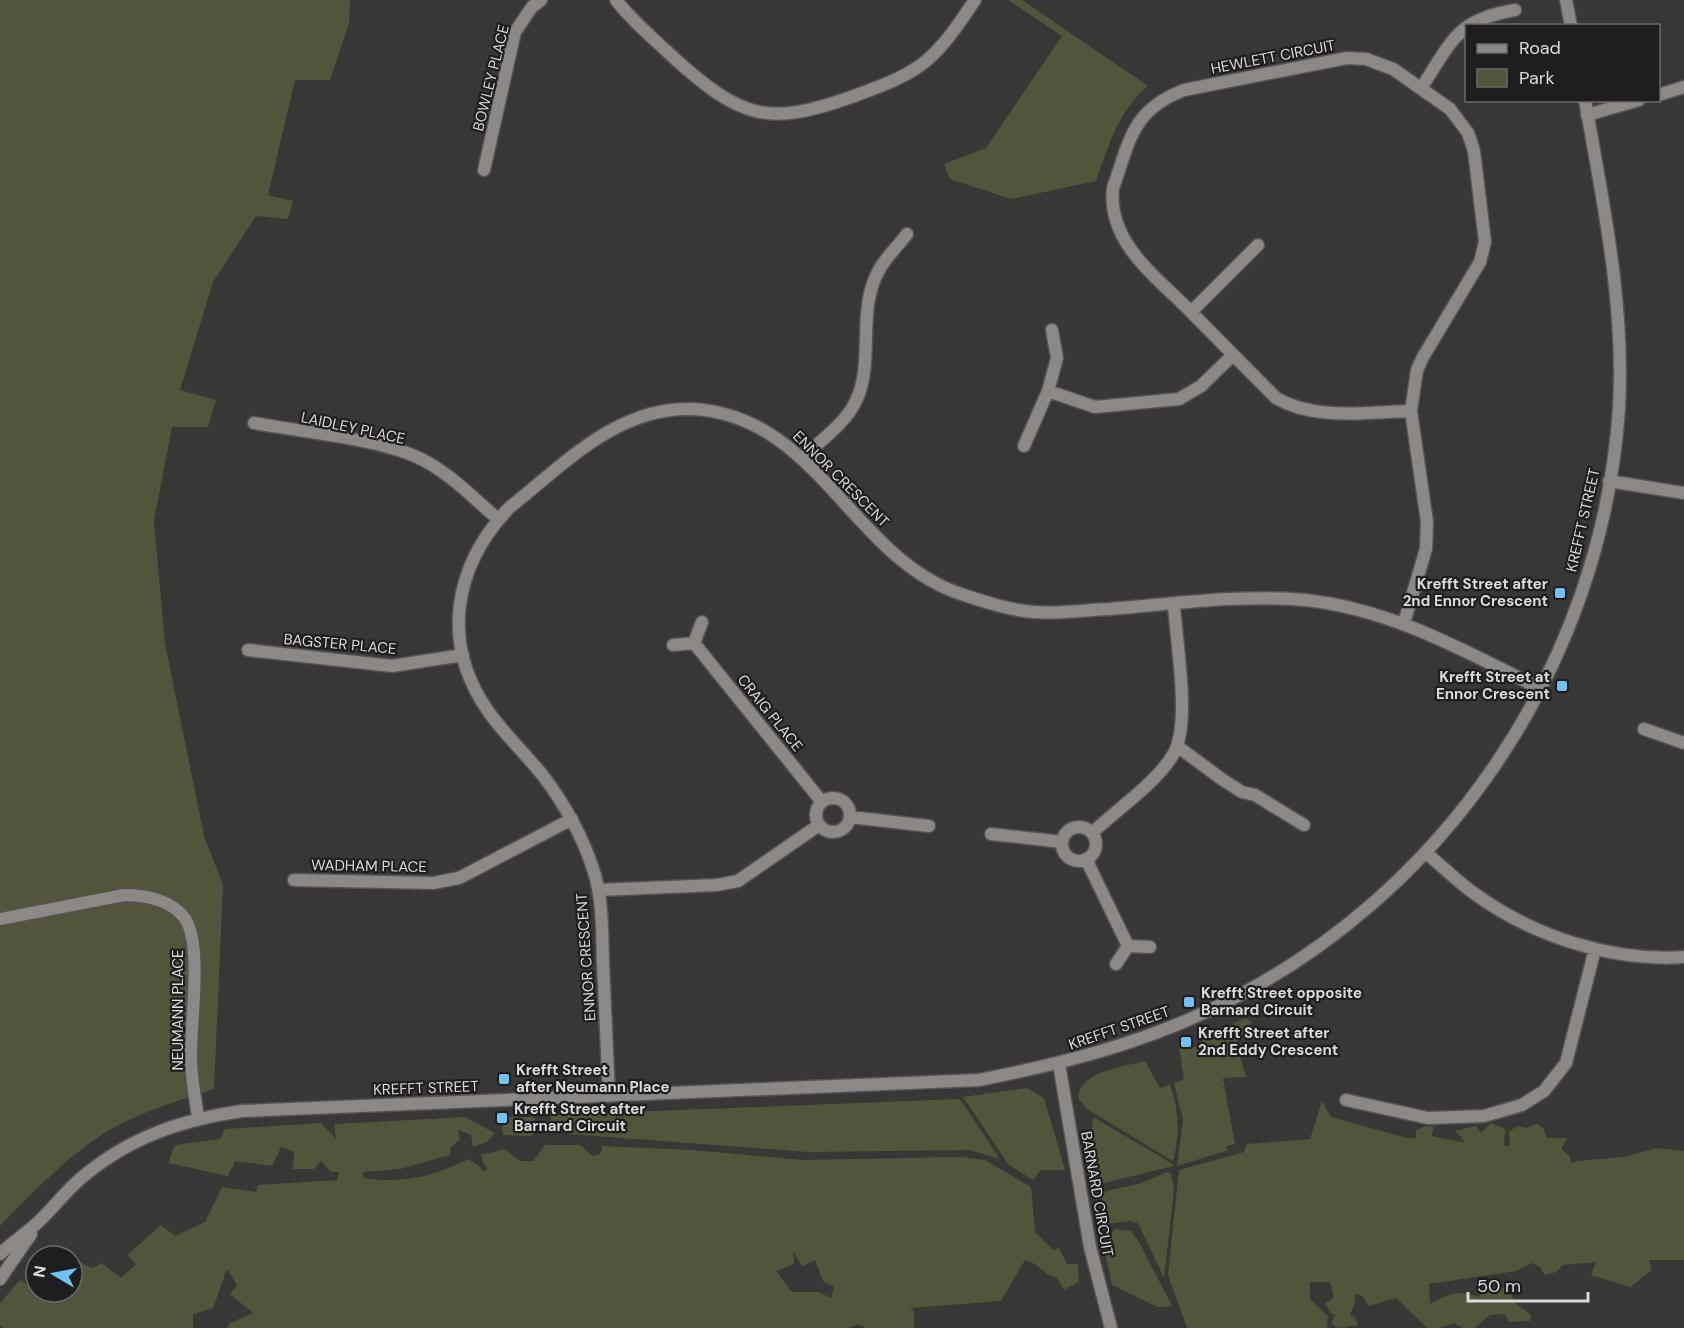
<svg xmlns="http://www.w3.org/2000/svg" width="1684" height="1328" font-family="'DM Sans',sans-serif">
<rect width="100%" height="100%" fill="#393735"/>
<path fill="#52553a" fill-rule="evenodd" d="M0,0H350L349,23L330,80H295L268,195L293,201L288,219L256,216L213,282L180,390L216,400L208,427H172L154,521L165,643L204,836L223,885L214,1089C177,1101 136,1113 103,1134C67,1157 29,1196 0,1226Z
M1008,0H1022L1148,86C1117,113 1110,143 1096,181L1011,199L950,179L944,164L986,148L1062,36Z
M1246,1018L1252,1023L1236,1043L1246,1077L1223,1078L1235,1144L1225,1147L1229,1150L1177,1166L1183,1120L1174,1083L1184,1079L1179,1048L1187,1044L1190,1049L1200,1044L1203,1037Z
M1145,1061L1160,1088L1170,1084C1179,1110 1180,1135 1173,1161L1087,1109L1078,1098C1079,1071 1124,1067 1145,1061Z
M1027,1088L1044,1098L1065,1170H1041L1033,1180L1008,1164L963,1097Z
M960,1099L1000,1159L970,1150L808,1152L568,1134L565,1131H555L550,1125L551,1115Z
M1322,1101L1331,1117L1407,1138H1416V1130L1425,1126L1434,1127L1431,1136L1466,1143L1455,1131L1476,1126L1481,1133L1491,1123L1505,1129L1504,1146H1510L1509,1132L1517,1126L1526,1128L1537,1124L1543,1128L1547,1138H1567L1561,1149L1569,1155L1572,1163L1576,1161L1624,1157L1658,1148L1684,1151V1260H1649L1651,1271L1630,1287L1591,1275L1596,1262L1563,1265L1556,1272L1545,1275L1540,1267L1532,1263L1516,1271L1429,1284L1430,1304C1448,1293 1459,1290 1479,1297L1484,1289L1493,1292L1503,1287L1511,1292L1514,1302L1531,1315L1530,1321L1509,1322L1505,1314L1490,1315L1475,1328H1463L1454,1323L1439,1328H1427L1396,1298L1369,1306L1362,1296L1355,1294V1303L1350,1315L1355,1317L1358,1325L1337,1328L1331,1322L1336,1315L1331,1313L1325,1304L1334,1297L1330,1282H1310V1299L1328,1316L1327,1328H1187L1168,1275L1179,1170L1244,1152L1247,1144L1310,1139Z
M465,1117L495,1133L487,1142L473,1147L471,1135L458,1130L460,1139L451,1147L450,1155L400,1169L363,1172V1178C401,1184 433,1177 468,1159L478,1165L484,1172L488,1168L483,1163L481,1155L505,1149L520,1161H533L545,1145H580L593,1156L600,1154L603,1146L692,1150L802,1160L960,1157L985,1160L1031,1187L1035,1232L1053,1250L1059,1248L1067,1264H1078L1079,1282L1064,1290L1057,1278C1043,1275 1039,1263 1025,1260L1001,1301L911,1308L914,1312V1328H866L858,1324L850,1328H227L230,1323L253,1313L230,1294L237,1285L227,1269L213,1308L193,1314V1328H3L0,1325V1303L20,1280L34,1289L36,1287V1292H72L73,1259L92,1268L102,1263L121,1278L136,1264L127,1255L161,1225L175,1236L205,1222L222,1187L256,1192L258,1185L337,1180L339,1172H331L321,1161L314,1169H293L294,1152L281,1147L272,1166L235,1161L228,1176L168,1163L175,1145L220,1139L225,1129L321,1123L336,1139L334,1124ZM793,1251L802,1266L815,1260L823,1281L834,1287L831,1298L819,1292H792L776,1271L794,1264Z
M509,1117H534L537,1128L532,1136L503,1135L502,1127Z
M1093,1117L1173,1164V1166L1096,1185L1089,1153Z
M1167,1172L1171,1173L1174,1189L1164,1278L1138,1223L1130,1221L1106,1224L1101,1192L1139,1184Z
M1114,1229L1131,1231L1139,1242L1172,1306L1158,1307L1112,1285L1104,1248Z"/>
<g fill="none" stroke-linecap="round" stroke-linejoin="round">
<defs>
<path id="minor" d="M616,0C633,22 654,39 674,58C742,119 768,127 854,96C924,71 934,61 975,0
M1421,88C1452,42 1455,20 1515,10
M1658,95L1684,87
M1587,115L1639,100
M484,170L515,32L532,7L541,0
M1258,245L1191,312L1276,398C1316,421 1366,412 1411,411
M1191,312C1157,277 1107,243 1113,188C1130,140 1132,110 1184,90L1347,58L1366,59L1393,69L1450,109L1468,133L1474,151L1485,242L1480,262L1423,357L1417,370L1411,411L1427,522L1426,549L1404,623
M1048,391L1057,358L1052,330
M254,423C302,432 374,438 417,457C448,471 473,498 498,519
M1024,446L1048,391L1095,407L1179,399L1201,386L1233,355
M802,458C820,441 845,424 856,401C875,361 856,311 879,270C886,257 898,246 907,234
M1609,481L1684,493
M694,643L822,802
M673,645L694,643L702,622
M248,650L392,666L463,655
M1644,729L1684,743
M1177,746L1223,780L1242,792L1255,795L1304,825
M816 815a17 17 0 1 1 34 0a17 17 0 1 1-34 0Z
M850,817L929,826
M1062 844a17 17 0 1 1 34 0a17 17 0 1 1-34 0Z
M1092,833C1116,810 1158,782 1174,753C1191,721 1176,642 1174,604
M991,834L1062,842
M1426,853C1442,866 1458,882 1475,894C1533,936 1612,962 1684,957
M1086,859L1128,946
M294,880L433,883L459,878L572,819
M598,890L717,885L738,881L819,825
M0,919L124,895C146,895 168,899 183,916C204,940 190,1025 191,1057C191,1077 195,1097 198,1117
M1116,964L1128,946L1150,947
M1059,1064L1090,1247L1111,1328
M609,1095C607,1051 605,1007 603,963C602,932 603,898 593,869C582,835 565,805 544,777C526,754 504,734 488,711C440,642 454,566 509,508C563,465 618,406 692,409C818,415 852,558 961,594C985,602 1009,610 1034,612C1059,614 1084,610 1109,609C1173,604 1240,594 1305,600C1391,609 1465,651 1541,689
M1346,1100L1428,1118L1484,1116L1522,1105L1544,1091L1566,1063L1595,949"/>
<path id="tertiary" d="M1566,0L1571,26
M0,1254C11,1243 24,1235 35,1225C51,1211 64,1193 80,1179C128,1138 180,1120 242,1111L979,1080C1060,1064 1137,1045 1212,1009C1444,899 1602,665 1619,408C1625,305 1603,202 1585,100
M0,1279L31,1234"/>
</defs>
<use href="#minor" stroke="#555352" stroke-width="15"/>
<use href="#tertiary" stroke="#555352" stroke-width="15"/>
<use href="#minor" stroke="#8b8886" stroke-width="12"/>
<use href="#tertiary" stroke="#8b8886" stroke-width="12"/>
</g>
<g fill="#6fc2f4" stroke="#1f1e1e" stroke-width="2">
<rect x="1554" y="587" width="12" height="12" rx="3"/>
<rect x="1556" y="680" width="12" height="12" rx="3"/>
<rect x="1183" y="996" width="12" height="12" rx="3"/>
<rect x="1180" y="1036" width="12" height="12" rx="3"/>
<rect x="498" y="1073" width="12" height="12" rx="3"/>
<rect x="496" y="1112" width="12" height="12" rx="3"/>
</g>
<g text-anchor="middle" stroke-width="4.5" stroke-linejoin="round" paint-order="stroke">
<g font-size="15" fill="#dcdad9" stroke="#1f1e1e">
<text transform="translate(1273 57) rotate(-11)" y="5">HEWLETT CIRCUIT</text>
<text transform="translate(491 78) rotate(-76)" y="5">BOWLEY PLACE</text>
<text transform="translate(353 428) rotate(12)" y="5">LAIDLEY PLACE</text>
<text transform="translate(841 479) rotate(45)" y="5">ENNOR CRESCENT</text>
<text transform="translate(1583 520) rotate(-77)" y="5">KREFFT STREET</text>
<text transform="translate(340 644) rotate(5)" y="5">BAGSTER PLACE</text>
<text transform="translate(770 713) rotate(51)" y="5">CRAIG PLACE</text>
<text transform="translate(369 866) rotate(1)" y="5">WADHAM PLACE</text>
<text transform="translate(586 957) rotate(-94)" y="5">ENNOR CRESCENT</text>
<text transform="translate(178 1010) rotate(-90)" y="5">NEUMANN PLACE</text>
<text transform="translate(1119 1028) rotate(-19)" y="5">KREFFT STREET</text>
<text transform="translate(426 1088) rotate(-2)" y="5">KREFFT STREET</text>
<text transform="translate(1097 1194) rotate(80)" y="5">BARNARD CIRCUIT</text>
</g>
<g font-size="15" font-weight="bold" fill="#dcdad9" stroke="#1f1e1e" text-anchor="start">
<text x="1548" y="589" text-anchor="end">Krefft Street after<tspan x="1548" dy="17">2nd Ennor Crescent</tspan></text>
<text x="1550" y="682" text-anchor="end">Krefft Street at<tspan x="1550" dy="17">Ennor Crescent</tspan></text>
<text x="1201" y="998">Krefft Street opposite<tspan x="1201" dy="17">Barnard Circuit</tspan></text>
<text x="1198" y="1038">Krefft Street after<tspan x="1198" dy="17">2nd Eddy Crescent</tspan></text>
<text x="516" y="1075">Krefft Street<tspan x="516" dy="17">after Neumann Place</tspan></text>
<text x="514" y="1114">Krefft Street after<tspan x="514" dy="17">Barnard Circuit</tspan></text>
</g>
</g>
<rect x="1465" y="24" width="195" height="78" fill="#1f1e1e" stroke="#6b6969" stroke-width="1.5"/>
<rect x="1477" y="44" width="30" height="9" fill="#8b8886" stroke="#6b6969" stroke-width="1.5"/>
<text x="1519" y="54" font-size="18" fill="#dcdad9">Road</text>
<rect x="1477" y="69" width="30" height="18" fill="#52553a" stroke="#6b6969" stroke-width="1.5"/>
<text x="1519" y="84" font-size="18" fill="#dcdad9">Park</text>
<g transform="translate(54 1274) rotate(280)"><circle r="28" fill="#1f1e1e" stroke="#6b6969" stroke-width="1.5"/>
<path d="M0-4.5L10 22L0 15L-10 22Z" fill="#6fc2f4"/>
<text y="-9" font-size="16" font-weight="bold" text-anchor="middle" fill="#dcdad9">N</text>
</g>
<path d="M1468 1292v9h120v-9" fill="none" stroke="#dcdad9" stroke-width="3"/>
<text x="1477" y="1292" font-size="18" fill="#dcdad9" stroke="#1f1e1e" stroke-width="4.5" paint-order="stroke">50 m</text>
</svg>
